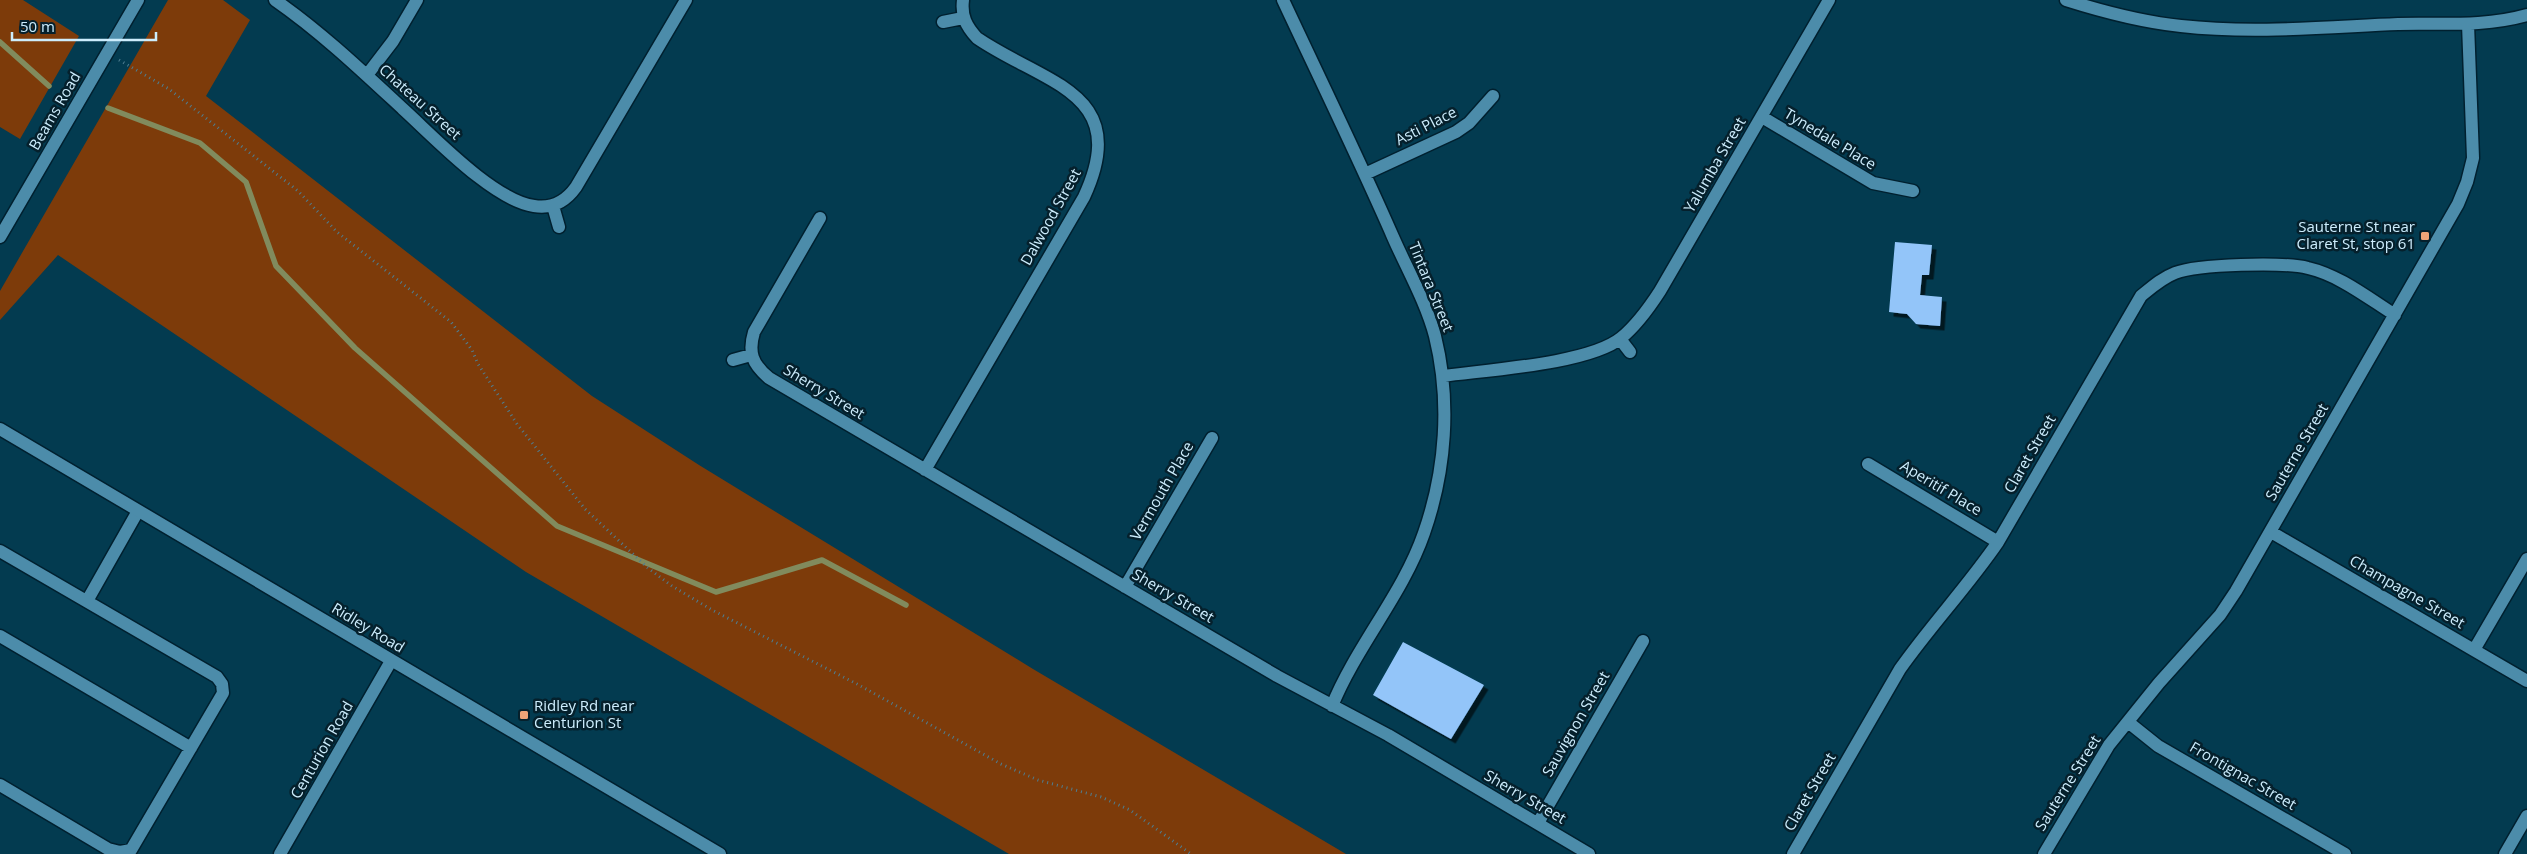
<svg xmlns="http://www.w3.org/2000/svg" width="2527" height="854" font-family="'Open Sans',sans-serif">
<defs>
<filter id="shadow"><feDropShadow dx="4.5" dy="4.5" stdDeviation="0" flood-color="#0009"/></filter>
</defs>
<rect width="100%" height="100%" fill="#033b50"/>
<path fill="#7d3b0a" d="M0,0H23L79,36L20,139L0,127Z
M168,0H223L250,20L206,96L592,396L699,465L1033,669L1346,854H1009L526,572L58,255L0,320V291Z"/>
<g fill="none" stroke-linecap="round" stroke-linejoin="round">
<path stroke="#818b5d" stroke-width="5.5" d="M0,42L49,86
M108,108L200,143L246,182L276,266L355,348L557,526L716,592L822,560L906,605"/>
</g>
<path fill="#93c5f9" filter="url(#shadow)" d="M1895,242L1932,245L1929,275H1922L1920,295L1942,297L1940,326L1916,324L1907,314L1889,312Z
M1403,642L1484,685L1451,739L1373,695Z"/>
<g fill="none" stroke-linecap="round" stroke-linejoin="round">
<defs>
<path id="minor" d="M275,0C321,32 362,71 403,109C434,137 493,200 534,206C552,209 566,201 576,187L686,0
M1283,0C1320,79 1358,157 1393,237C1407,269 1426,302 1435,336C1451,401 1446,470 1424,533C1403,594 1357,645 1332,706
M2066,0C2104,12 2142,22 2181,26C2253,34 2326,27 2398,24C2441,23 2485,27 2527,15
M943,22L963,18
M367,75L393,41L417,0
M1762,117L1873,183L1913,191
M1365,174L1456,132L1469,123L1493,96
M553,206L559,227
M820,218L754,332C748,352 752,364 769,378L1277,676L1388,735L1589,854
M1620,339L1630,352
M733,360L751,355
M1443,376C1486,370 1589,364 1621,338C1637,325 1649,308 1660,291L1829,0
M1868,464L1998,542
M925,470L1084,197C1133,92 1044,84 977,38C966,26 961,16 963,0
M2271,532L2527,681
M0,551L217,677L222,684L223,693L131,850L120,852L108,849L0,785
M1125,587L1212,438
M87,601L138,511
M0,636L191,748
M2474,650L2527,559
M2128,722L2158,746L2345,854
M1538,823L1643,641
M280,854L391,661
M1793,854L1900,669C1931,625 1968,586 1998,542L2141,296C2152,287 2162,278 2175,273C2198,264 2284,262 2308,268C2339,275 2368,298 2395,315
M2044,854L2109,745L2159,683L2220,615L2236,591L2458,204L2467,182L2473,158L2468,24
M2505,854L2527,816"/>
<path id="tertiary" d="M0,429L720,854"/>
<path id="secondary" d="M0,237L138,0"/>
</defs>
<use href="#minor" stroke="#00202f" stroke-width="15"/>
<use href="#tertiary" stroke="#00202f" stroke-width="15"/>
<use href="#secondary" stroke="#00202f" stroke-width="15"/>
<path stroke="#4f7e91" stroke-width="3" stroke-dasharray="1 4" stroke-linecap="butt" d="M119,60L169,89L298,191L337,232L451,322L472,350L478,364L517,424L585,509L648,568L672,586L712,610L857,684L1001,764L1038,780L1101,797L1130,810L1191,854"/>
<use href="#minor" stroke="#4c8caa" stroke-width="12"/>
<use href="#tertiary" stroke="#4c8caa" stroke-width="12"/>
<use href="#secondary" stroke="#4c8caa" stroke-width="12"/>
</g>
<g fill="#efa377" stroke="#05202c" stroke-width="2">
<rect x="2420" y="231" width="10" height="10" rx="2.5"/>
<rect x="519" y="710" width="10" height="10" rx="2.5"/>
</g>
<g text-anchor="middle" stroke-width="5" stroke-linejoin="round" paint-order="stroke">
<g font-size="15" fill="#cdedfd" stroke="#05202c">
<text transform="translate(420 102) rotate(42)" y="5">Chateau Street</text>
<text transform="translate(55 111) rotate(-60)" y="5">Beams Road</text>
<text transform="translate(1426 126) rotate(-27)" y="5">Asti Place</text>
<text transform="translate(1830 139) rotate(31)" y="5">Tynedale Place</text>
<text transform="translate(1715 165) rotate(-60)" y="5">Yalumba Street</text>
<text transform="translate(1051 217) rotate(-61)" y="5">Dalwood Street</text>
<text transform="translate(1431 287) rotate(68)" y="5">Tintara Street</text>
<text transform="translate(824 392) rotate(31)" y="5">Sherry Street</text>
<text transform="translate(2297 452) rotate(-60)" y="5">Sauterne Street</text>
<text transform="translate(2030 454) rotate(-60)" y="5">Claret Street</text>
<text transform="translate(1941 488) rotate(31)" y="5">Aperitif Place</text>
<text transform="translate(1162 491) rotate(-60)" y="5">Vermouth Place</text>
<text transform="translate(2407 592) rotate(30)" y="5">Champagne Street</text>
<text transform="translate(1173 596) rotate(30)" y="5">Sherry Street</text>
<text transform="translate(368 628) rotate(31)" y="5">Ridley Road</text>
<text transform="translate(1576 724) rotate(-60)" y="5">Sauvignon Street</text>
<text transform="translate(322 750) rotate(-60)" y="5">Centurion Road</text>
<text transform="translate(2243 776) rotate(30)" y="5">Frontignac Street</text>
<text transform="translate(2068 783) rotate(-58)" y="5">Sauterne Street</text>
<text transform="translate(1810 792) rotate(-60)" y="5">Claret Street</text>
<text transform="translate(1525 797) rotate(30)" y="5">Sherry Street</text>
</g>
<g font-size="15" fill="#cdedfd" stroke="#05202c" text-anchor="end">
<text x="2415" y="232">Sauterne St near<tspan x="2415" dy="17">Claret St, stop 61</tspan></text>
<text x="534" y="711" text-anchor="start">Ridley Rd near<tspan x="534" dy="17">Centurion St</tspan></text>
</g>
</g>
<path d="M12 32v8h144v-8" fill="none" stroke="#cdedfd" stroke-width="2.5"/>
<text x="20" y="32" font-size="15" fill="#cdedfd" stroke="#05202c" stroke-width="4" paint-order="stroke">50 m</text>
</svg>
